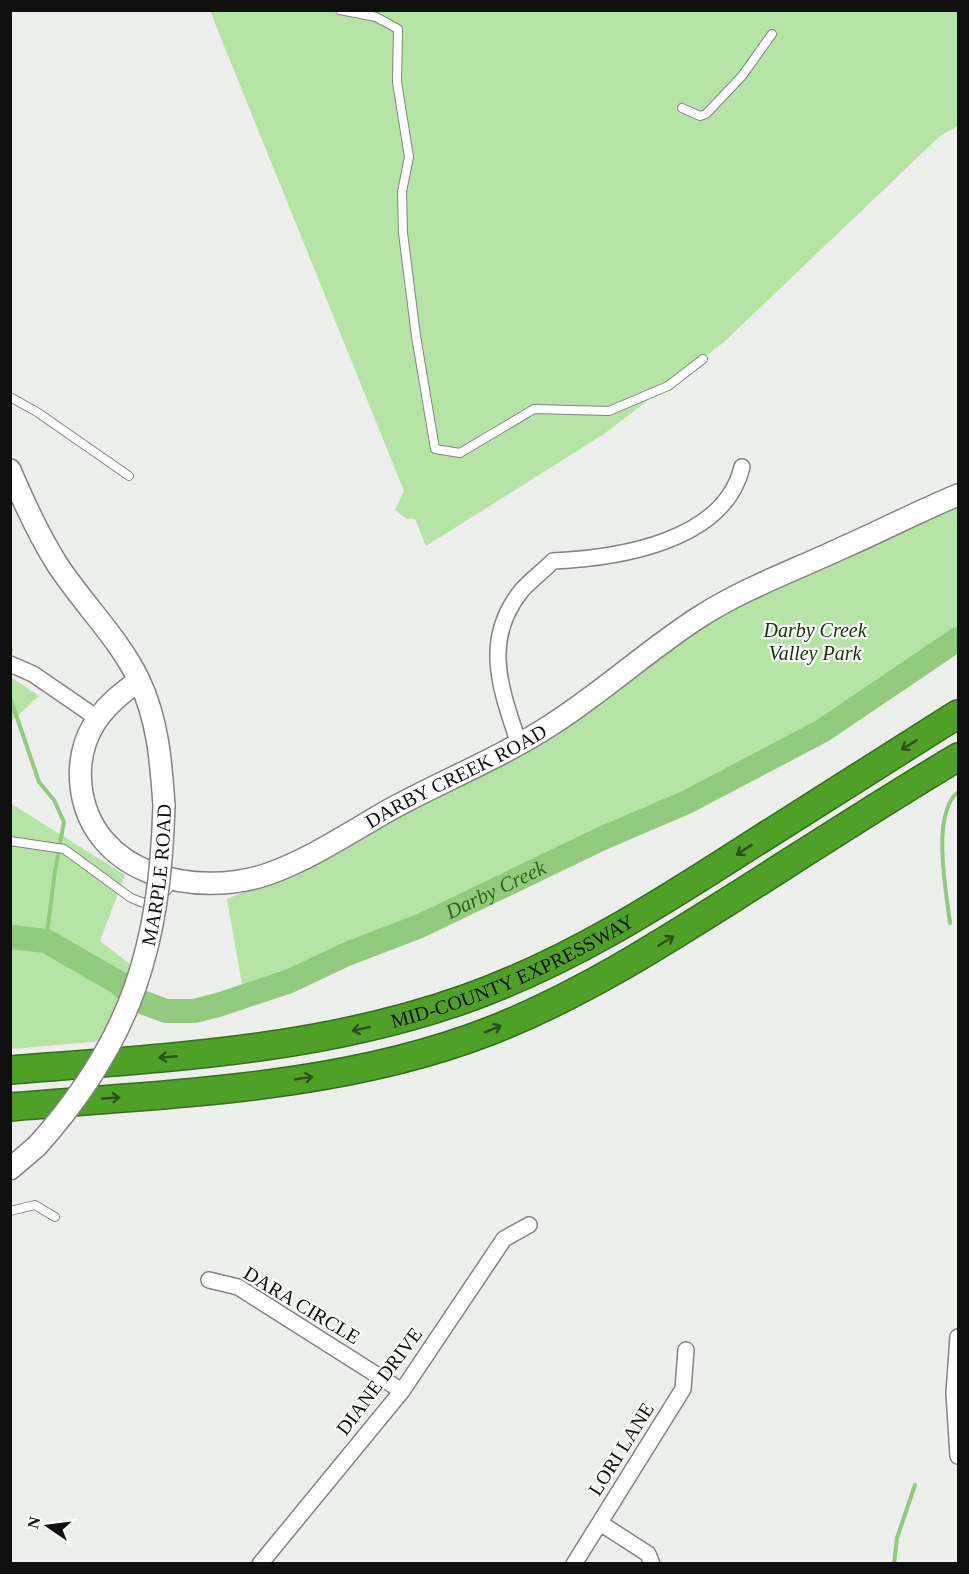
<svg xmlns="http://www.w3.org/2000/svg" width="969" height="1574" font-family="Georgia,serif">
<rect width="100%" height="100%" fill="#ecefeb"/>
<path fill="#b6e4a6" d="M210,11H958V126L940,136L724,342L604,434L426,546L415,519H407L395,510L404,491Z
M958,503V632L854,703L695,791L391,931L243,990L227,899L312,862L574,723L701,623Z
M11,677L39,696L11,722Z
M10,803L125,875L100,941L131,965L103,1041L11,1049Z"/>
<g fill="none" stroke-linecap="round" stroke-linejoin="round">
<path stroke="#92cb7d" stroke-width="4" d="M10,650H11
M10,697L39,782L54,800L64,822L55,871L46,941
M950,923C946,890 931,814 958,792
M894,1564L897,1538L915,1485"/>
<path stroke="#92cb7d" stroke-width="24" id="s1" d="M10,937L46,941L119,983L139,1001L166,1011H194L218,1005L290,981L347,954L420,926L603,838L687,802L822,731L958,639"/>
<defs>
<path id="lane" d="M340,10L376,17L398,29L397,82L409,157L402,192L403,233L416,336L435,449L460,453L534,409L609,411L668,386L703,359
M682,108L700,116L706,114L742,76L772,34
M10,397L37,412L129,476
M10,841L64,849L131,898L144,903L163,894L176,881
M10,1211L35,1205L55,1217"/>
<path id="street" d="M10,664L33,674L97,718
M519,744C501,690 481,640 522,590C531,580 543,571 553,561C618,558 724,542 742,467
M209,1280L238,1287L402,1391
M958,1337L954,1393L958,1456
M600,1523L648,1554L652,1564
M260,1564L402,1391L504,1239L529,1225
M574,1564L683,1389L686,1350"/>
<g id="secondary">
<path d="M10,470C24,503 38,534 57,564C83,604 118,637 139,680C158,720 161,762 164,805"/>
<path id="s2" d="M139,681C101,706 76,737 81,786C91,875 195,899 268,874C311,859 352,831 391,809C444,780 500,758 551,725C603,692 649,649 701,616C745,588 795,570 842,548C881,531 919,511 958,495"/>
<path d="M10,1169L37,1146"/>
</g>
<g id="highway">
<path id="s3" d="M10,1070C164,1058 319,1051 465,999C567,963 658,905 748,847C818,803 888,758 958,714"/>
<path d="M10,1107C171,1093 338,1090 490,1031C577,997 656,947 735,897C809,850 883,802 958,757"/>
</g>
</defs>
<use href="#lane" stroke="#828581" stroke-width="10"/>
<use href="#street" stroke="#828581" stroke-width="18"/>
<use href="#secondary" stroke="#828581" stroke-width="24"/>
<use href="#highway" stroke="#386d1e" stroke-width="30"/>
<use href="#lane" stroke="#fff" stroke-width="8"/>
<use href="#street" stroke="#fff" stroke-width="15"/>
<use href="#secondary" stroke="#fff" stroke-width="21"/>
<use href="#highway" stroke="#4ea027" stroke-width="27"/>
<defs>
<g id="secondary-bridge">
<path id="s4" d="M37,1146C132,1040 160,946 164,805"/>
</g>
</defs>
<use href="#secondary-bridge" stroke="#828581" stroke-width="24" stroke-linecap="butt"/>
<use href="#secondary-bridge" stroke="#fff" stroke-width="21"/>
</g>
<defs><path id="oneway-shaft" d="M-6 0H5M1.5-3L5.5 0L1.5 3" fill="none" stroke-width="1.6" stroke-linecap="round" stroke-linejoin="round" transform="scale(1.5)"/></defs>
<g stroke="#2b5019">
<use href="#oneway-shaft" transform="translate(909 745) rotate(148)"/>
<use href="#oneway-shaft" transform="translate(744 850) rotate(147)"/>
<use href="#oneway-shaft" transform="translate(666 941) rotate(-32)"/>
<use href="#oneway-shaft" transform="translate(361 1029) rotate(167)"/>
<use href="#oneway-shaft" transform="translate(493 1029) rotate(-22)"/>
<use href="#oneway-shaft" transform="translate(168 1057) rotate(175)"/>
<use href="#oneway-shaft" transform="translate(304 1078) rotate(-9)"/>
<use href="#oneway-shaft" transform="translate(111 1098) rotate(-4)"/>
</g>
<g text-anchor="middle" stroke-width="4.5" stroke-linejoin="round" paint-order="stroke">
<g font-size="20" font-style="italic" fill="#113600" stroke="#fafdf9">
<text x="815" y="637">Darby Creek<tspan x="815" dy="23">Valley Park</tspan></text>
</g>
<g font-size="20" fill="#0e0f0e" stroke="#fafdf9">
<text dy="7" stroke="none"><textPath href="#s2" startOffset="576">DARBY CREEK ROAD</textPath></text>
<text dy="7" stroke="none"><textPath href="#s4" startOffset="303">MARPLE ROAD</textPath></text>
<text dy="7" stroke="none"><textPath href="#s3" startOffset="516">MID-COUNTY EXPRESSWAY</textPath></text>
<text transform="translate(302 1305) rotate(31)" y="7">DARA CIRCLE</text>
<text transform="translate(379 1381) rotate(-53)" y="7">DIANE DRIVE</text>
<text transform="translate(621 1449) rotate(-58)" y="7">LORI LANE</text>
</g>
<g font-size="21" font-style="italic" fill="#31661a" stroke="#fafdf9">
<text dy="7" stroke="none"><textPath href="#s1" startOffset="530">Darby Creek</textPath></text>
</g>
</g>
<rect width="969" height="1574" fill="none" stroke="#0e0f0e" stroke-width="24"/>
<g transform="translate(48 1526) rotate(284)" stroke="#fafdf9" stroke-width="4.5" paint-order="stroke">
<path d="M0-4.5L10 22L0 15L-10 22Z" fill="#0e0f0e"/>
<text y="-9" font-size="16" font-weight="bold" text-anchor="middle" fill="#0e0f0e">N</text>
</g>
</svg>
